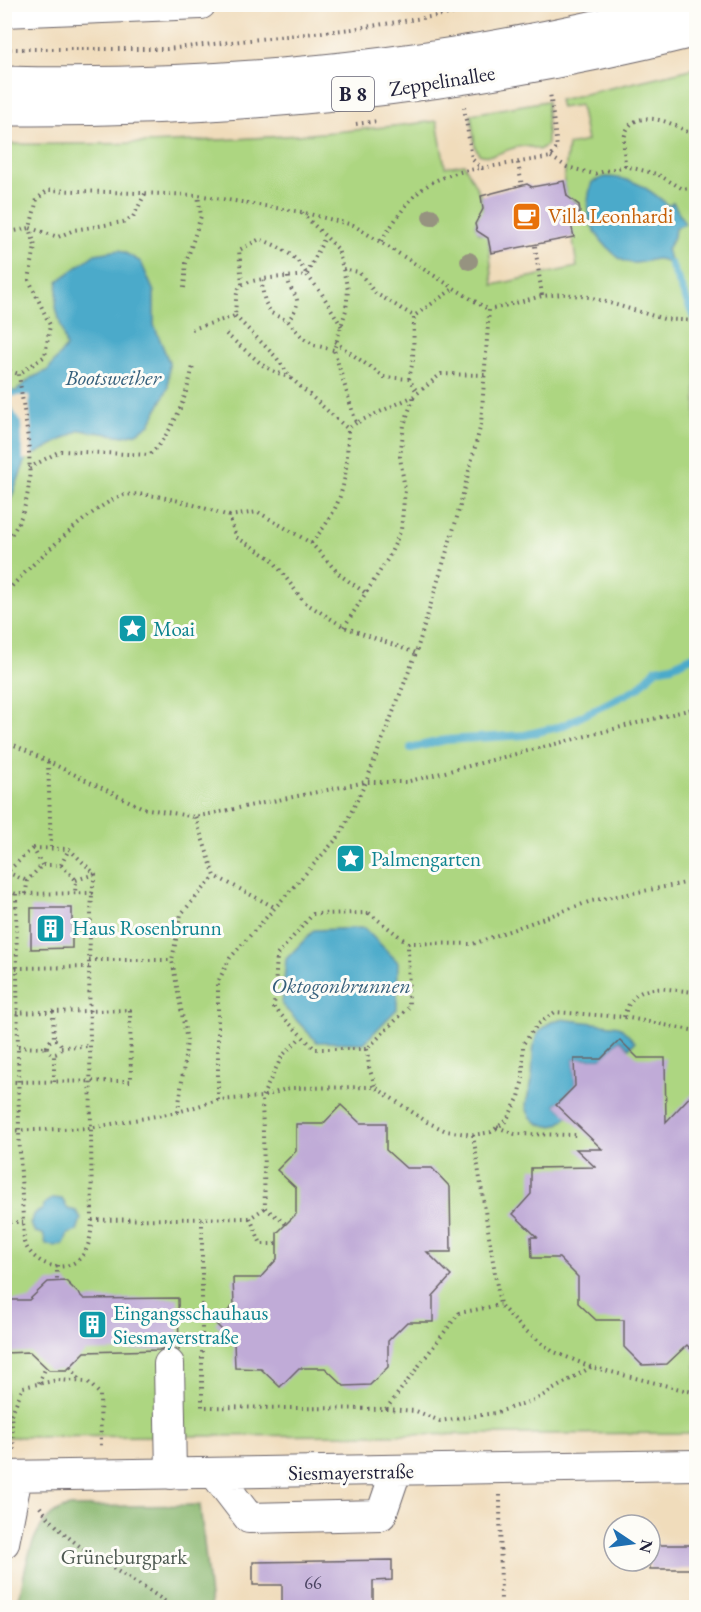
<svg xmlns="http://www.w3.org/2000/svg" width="701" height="1612" font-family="'EB Garamond',serif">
<rect width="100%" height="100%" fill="#fdfcf7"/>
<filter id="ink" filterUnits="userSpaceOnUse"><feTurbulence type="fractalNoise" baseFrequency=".0167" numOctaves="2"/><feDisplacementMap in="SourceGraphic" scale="12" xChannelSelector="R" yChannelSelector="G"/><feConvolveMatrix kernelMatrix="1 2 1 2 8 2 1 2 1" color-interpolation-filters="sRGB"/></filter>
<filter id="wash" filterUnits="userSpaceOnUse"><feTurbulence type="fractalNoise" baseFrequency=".008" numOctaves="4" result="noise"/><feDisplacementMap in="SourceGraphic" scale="24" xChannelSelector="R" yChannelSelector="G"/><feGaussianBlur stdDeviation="1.35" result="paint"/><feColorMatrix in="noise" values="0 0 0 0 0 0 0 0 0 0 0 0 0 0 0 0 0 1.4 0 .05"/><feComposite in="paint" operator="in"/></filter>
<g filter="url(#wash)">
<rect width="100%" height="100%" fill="#f0dcbb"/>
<path fill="#add681" stroke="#687c5e" stroke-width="1.5" d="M696,68V1433L5,1437V144C150,146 293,139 437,121L445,167L464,164L481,196L484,214L478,217L475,225L479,233L488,235L493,285L577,267L570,220L579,205L575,201L567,199L564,181L568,145L587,141L580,105L561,108L559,100Z
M547,101V145L539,150C514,137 499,162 479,154L475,147L471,114Z"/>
<path fill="#8ab76f" stroke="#566c55" stroke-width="1.5" d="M200,1505L211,1607H17C26,1573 28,1516 69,1507Z"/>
<path fill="#4caaca" stroke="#376682" stroke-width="1.5" d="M605,177C633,177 648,188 669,206L673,202L685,224L675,228L674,237L667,249L671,264C655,254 651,262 636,263C624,264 617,257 609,249C588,228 583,211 592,182Z
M120,250L141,262L154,292V325L169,362L168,388L150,424L137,433L124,436L80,430L26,459L5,515V390L16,391L31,378L47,371L66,347L56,307L58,281L95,254Z
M364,928L398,962L397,1009L364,1043L317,1042L282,1005L286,959L314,930Z
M560,1019L619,1026L635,1042L629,1048L620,1040L601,1059H574L575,1086L556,1105L568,1116C554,1133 532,1127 526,1107C526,1097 531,1090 532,1080C534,1054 527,1028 560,1019Z
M53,1198L62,1199L68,1209L76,1211L81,1219L77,1231L68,1234L64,1244L55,1247L46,1244L43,1234L35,1232L30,1224L35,1213L42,1210L45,1203Z"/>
<path fill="#f0dcbb" d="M29,395L33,458L23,460L21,423L6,397Z"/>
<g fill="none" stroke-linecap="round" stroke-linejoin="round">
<path stroke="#4caaca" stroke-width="8" d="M671,264L696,322
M411,748L445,740L525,735L562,726L638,688L656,669L672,666L696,655"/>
</g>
<g id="blocks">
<path fill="#c0abd7" d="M564,181L567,196L579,205L580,212L571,224L574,237L491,253L488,238L477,231L475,224L483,209L481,196L527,184L532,187Z
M31,908H72V948L31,949Z
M620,1040L638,1058H665L666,1122L696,1090V1355L687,1345L667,1364L642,1365L624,1347V1320H596L578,1303V1277L559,1258H532L531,1237H537L513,1214L531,1194V1168L595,1167L576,1149H602L556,1105L575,1086L574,1059H601Z
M341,1105L360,1123H386V1150L406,1168H432L450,1187L451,1252H427L451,1276L433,1296V1322H407L388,1341V1367L370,1385L344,1386L325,1368H299L280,1387L261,1369L235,1368L234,1342L215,1323L234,1305L233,1278H260L277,1259V1233L296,1214V1188L277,1170L296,1151V1124H323Z
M66,1281L84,1299L178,1298L179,1350L168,1347L159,1350L85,1352L67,1370H49L30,1352L4,1353V1300H29L48,1282Z
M650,1545H696V1569H650Z
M392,1560V1580L373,1581V1608H282V1585H253V1562Z"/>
</g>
</g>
<g filter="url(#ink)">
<use href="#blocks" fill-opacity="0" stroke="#6a6368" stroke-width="1.5"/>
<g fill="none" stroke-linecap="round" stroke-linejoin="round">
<defs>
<path id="minor" d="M4,12L201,4
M169,1364L171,1474
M216,1475L249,1518L381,1515L396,1471
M4,1476L696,1465
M4,1543L17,1476"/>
<path id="major" d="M4,83C235,89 467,63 690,4
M4,109C241,111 467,88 696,30"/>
</defs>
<use href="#minor" stroke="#6a6368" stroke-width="32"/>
<use href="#major" stroke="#6a6368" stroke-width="35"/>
<path stroke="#6a6368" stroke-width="4" stroke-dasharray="1.5 4.5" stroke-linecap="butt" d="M4,49H167L352,29L513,4
M464,107L472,159L482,168L551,157L557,148L550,92
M356,124L378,121
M551,157L567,167L594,174L625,166L657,174L683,189L696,187
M518,163L522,186
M625,166C625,155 621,138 628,128C641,107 684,126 696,139
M302,213L338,249L343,269L348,290L346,310L334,350L356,423L414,396L441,374L486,375
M4,233L30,228L37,199L48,190L198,195L301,212L353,225L489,310
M381,241C413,194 422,177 481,168
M535,246L542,295
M343,269L359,272L375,293L414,316
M307,274L325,237
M288,277C289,298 308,294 288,321
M264,280L262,288L265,302L271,313L288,321L303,338L314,345L334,350
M242,284L239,250L260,239C279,246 298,256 307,275
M184,288L186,263L201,216L198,195
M235,316L276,357L292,379L348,429
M192,329L235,316C236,307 235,295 239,288C245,277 294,277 307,275L322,294L342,327
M226,334L265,367L292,379
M335,342L384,377L409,379L417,392
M4,369L19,374
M409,379L413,360L414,316L453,289
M29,468L60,451L149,455C175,430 185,400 193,366
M229,516L258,512L311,543L340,575L367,594
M4,543C46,499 25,428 19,374L45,356L50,325L29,280L35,246L30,228L58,237L74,230L123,222L133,217L146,192
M311,543C345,505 347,478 348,429L356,423
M4,595C22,573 99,499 125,495C155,491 201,507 229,516L236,537L272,559L304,602L344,627L416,653
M344,627L389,557L401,530L405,490L400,457L404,425L414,396
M4,740L143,808L195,817L366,782H406L696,708
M48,762L51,847
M195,817L215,876L276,908
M33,848L69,849L95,874L92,893L16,894L7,890V872Z
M33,848L42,865
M61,865L69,849
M7,872L27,881
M76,880L95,874
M16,894L19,1131L24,1242C32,1262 59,1275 78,1260C90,1250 91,1234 92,1220L89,960L92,893
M26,894L27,881L42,865H61L76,880L75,893
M369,913L408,943L409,1007L367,1049H315L274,1008L277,955L313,914Z
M408,943L473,944L591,901L696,881
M4,959H16
M89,960H172
M16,968L89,967
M53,1011L54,1041
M4,1013L130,1010L131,1081L4,1082
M624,1017C634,978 666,990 696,992
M47 1047a7 7 0 1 1 14 0a7 7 0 1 1-14 0Z
M18,1047L47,1048
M61,1047L89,1046
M367,1049L369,1067L375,1086
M54,1082V1054
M218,1100V982L230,958L340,835L366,782L416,653L456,521L481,424L489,310L542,296L564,294L589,297L664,319L696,321
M178,1112L187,1041L172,960L181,914L215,876
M497,1127L515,1134L576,1135
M4,1131L90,1128L178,1112L218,1100L262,1097L289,1088L375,1087L427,1122L446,1131L473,1135L491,1132L506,1121L519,1097L523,1078V1044L538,1024L555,1012L624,1017L696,1031
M473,1135L500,1305L521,1327L552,1351L591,1367L696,1393
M265,1208L286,1224
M250,1218L261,1244H277
M202,1219V1407L386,1409L459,1313L500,1305
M92,1220L250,1218L265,1208L262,1097L282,1056L301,1037
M4,1222H23
M57,1265V1282
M71,1367L80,1381
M39,1383L46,1367
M387,1409L416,1411L440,1421L495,1413L537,1399L591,1367
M14,1450L11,1415L23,1387L58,1380L88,1382L100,1394L101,1448
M500,1495L501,1608
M40,1507C77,1556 127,1572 174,1608"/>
<use href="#minor" stroke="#fff" stroke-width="30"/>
<use href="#major" stroke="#fff" stroke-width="33"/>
</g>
<g fill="#969380">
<circle cx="431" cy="217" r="9"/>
<circle cx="469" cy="261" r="9"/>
</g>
</g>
<defs>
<symbol id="cafe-square" viewBox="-11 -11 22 22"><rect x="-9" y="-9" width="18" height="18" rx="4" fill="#e8710a" stroke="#fdfcf7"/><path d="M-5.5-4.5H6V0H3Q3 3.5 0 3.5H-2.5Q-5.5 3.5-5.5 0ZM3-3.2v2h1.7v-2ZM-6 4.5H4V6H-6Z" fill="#fff"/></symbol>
<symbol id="sight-square" viewBox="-11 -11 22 22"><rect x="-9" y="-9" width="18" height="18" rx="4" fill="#0f9aa8" stroke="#fdfcf7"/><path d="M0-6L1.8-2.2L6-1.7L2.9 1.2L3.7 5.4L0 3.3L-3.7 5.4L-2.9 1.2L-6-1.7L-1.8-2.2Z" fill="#fff"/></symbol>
<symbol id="building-square" viewBox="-11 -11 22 22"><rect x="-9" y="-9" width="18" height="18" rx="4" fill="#0f9aa8" stroke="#fdfcf7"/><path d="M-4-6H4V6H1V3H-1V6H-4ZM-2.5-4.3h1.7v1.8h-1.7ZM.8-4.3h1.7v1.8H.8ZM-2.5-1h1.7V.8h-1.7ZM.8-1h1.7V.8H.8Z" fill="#fff"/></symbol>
</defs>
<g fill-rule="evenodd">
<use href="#cafe-square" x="510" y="200" width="33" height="33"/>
<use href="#sight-square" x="116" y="612" width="33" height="33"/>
<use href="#sight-square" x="334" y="842" width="33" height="33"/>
<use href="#building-square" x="34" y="912" width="33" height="33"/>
<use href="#building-square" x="76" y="1308" width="33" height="33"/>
</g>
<g text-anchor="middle" stroke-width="6" stroke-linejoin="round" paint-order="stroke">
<g font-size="18" fill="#4a4462">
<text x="313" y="1589">66</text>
</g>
<rect fill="#fdfcf7" stroke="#646373" stroke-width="1.5" x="332" y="77" width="42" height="34" rx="4.5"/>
<g font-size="20" font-weight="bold" fill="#22223b">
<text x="353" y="101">B 8</text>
</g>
<g font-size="21" fill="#22223b" stroke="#fdfcf7">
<text transform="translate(442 81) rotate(-9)" y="7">Zeppelinallee</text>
<text transform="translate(351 1472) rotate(-1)" y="7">Siesmayerstraße</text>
</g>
<g font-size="21" fill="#c56008" stroke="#fdfcf7" text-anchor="start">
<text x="548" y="223">Villa Leonhardi</text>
</g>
<g font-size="21" fill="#0d838f" stroke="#fdfcf7" text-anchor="start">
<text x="153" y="636">Moai</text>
<text x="371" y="866">Palmengarten</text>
<text x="72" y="935">Haus Rosenbrunn</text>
<text x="113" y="1320">Eingangsschauhaus<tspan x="113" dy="24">Siesmayerstraße</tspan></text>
</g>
<g font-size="21" fill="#4c5850" stroke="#fdfcf7">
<text x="124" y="1564">Grüneburgpark</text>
</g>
<g font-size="22" font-style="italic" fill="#355f7b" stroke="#fdfcf7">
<text x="113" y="385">Bootsweiher</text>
<text x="341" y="993">Oktogonbrunnen</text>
</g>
</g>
<rect width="701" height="1612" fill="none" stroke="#fdfcf7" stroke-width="24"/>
<g transform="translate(632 1543) rotate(103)"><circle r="28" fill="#fdfcf7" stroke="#a5a5ac" stroke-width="1.5"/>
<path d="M0-4.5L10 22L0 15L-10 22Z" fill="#1f6fb2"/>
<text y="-9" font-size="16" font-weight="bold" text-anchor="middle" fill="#22223b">N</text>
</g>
</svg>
